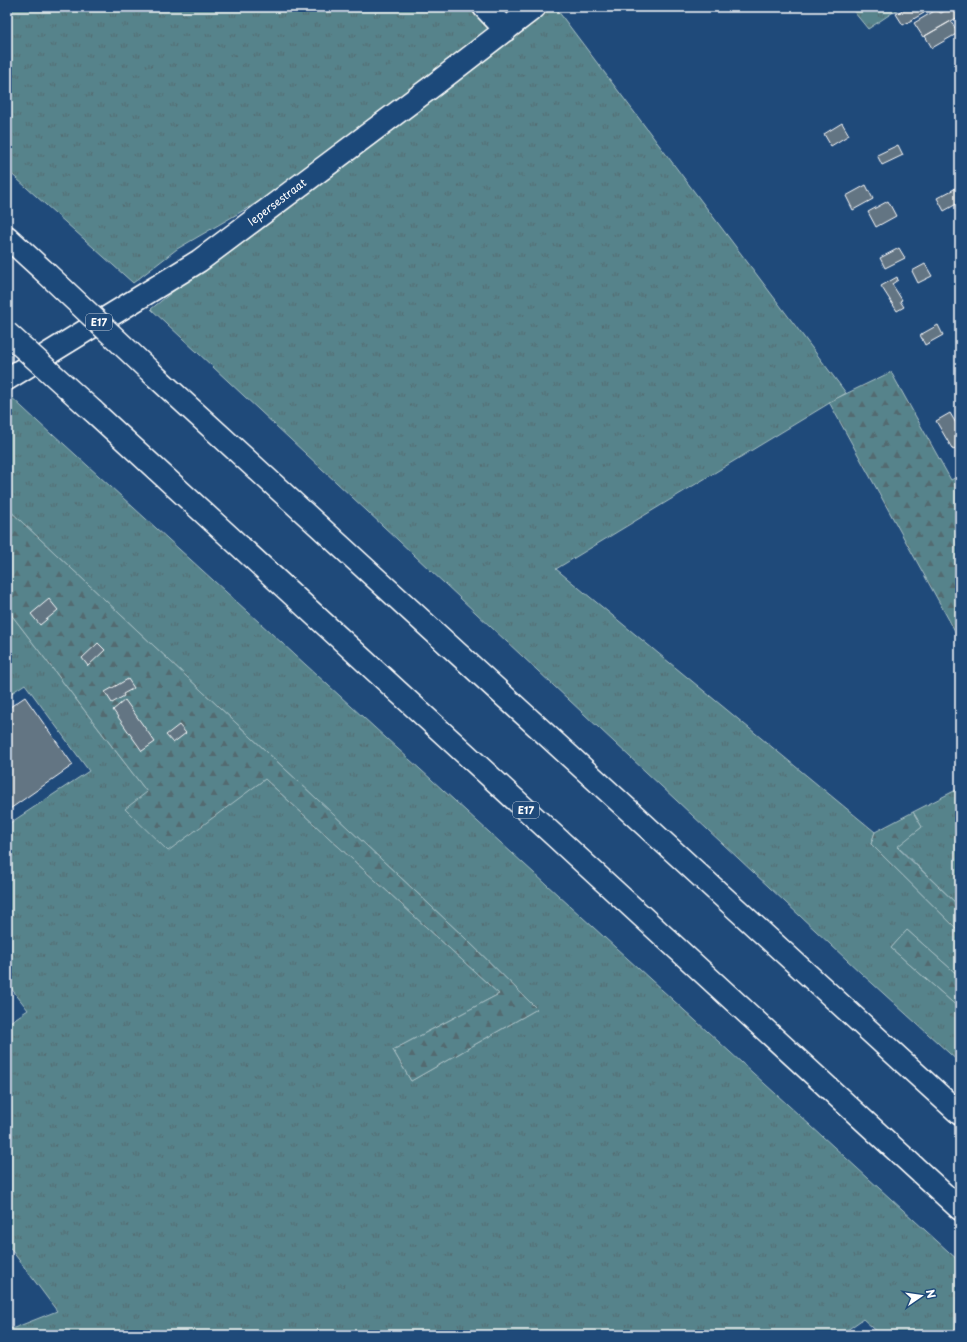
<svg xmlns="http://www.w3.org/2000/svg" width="967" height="1342" font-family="'Playpen Sans',sans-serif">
<defs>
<pattern id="grass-tufts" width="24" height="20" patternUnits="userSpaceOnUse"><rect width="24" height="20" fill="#56838b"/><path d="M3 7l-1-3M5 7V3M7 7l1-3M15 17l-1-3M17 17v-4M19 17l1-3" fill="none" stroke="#526a6f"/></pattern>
<pattern id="forest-firs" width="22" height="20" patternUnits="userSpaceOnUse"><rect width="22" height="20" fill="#56838b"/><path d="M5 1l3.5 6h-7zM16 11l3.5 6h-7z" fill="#526a6f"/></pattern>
</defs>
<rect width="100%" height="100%" fill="#1f4a7a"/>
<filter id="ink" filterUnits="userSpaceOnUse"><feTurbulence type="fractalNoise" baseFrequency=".025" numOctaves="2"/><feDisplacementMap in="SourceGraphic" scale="8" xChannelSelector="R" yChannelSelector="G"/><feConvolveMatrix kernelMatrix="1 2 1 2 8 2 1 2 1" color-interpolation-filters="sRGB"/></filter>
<g filter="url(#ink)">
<path fill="url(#grass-tufts)" stroke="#aac1c5" d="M7,7H471L492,29L282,188L177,249L133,283L7,170Z
M550,7H555L846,393L556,569L875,832L871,844L960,932V977L907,930L891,948L960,1009V1063L862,974L151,309L201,269Z
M850,7H901L868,29Z
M8,394L52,435L53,434L960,1262V1335H881L863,1319L840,1335H7V1329L14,1328L57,1311L7,1244V1024L28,1010L7,983V825L89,771L25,684L7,696V609L147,792L167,850L265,779L499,994L393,1050L411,1081L537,1009L464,937L7,508Z
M960,788V907L897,846L922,827L913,812Z"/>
<path fill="url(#forest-firs)" stroke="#aac1c5" d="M891,372L951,480L960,475V640L829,402Z
M7,508L464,937L537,1009L411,1081L393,1050L499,994L265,779L168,851L125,809L147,792L7,609Z
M913,812L922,827L897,847L960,907V932L871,844L875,832Z
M907,930L960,977V1009L891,948Z"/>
<path fill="#647483" stroke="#fff" d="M907,7H921L924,13L903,25L896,14Z
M952,7H960V16L923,37L914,23L936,10L941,13Z
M951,21L958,33L932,48L925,36Z
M842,123L849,135L831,146L824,134Z
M898,145L903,155L882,165L877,155Z
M866,185L873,199L853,210L846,196Z
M960,186V202L944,211L937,198Z
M888,201L896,216L876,227L868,212Z
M899,248L905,258L885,268L880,258Z
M925,264L932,276L918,283L912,271Z
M897,277L898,280L892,284L902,300L900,301L904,307L897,311L881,286Z
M938,325L943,335L925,345L920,335Z
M950,413L960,430V446L953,450L936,421Z
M49,599L58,610L40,625L31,614Z
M98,643L105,650L88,666L82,658Z
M128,679L134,688L123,694L124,696L112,703L105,692Z
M25,697L73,765L7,811V709Z
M125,700L155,742L142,751L113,710Z
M179,725L186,733L173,743L166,735Z"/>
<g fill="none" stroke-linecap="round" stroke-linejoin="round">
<defs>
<path id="minor" d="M484,7L506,30
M7,379L199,261L434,85L535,7"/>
<path id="highway" d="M7,237L44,271
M153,374L960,1114
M93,411L960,1209"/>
</defs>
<use href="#minor" stroke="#fff" stroke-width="25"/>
<use href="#highway" stroke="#fff" stroke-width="25"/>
<use href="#minor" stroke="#1f4a7a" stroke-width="22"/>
<use href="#highway" stroke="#1f4a7a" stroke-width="22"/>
<defs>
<path id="highway-bridge" d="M44,271L153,374
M7,333L93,411"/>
</defs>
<use href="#highway-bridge" stroke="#fff" stroke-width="25" stroke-linecap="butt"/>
<use href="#highway-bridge" stroke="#1f4a7a" stroke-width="22"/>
</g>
</g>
<g text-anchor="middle" stroke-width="3.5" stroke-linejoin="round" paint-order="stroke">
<g fill="#1f4a7a" stroke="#bcc9d7" stroke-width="1">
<rect x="86" y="314" width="26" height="16" rx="3"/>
<rect x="513" y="802" width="26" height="16" rx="3"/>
</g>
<g font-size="10" font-weight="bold" fill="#fff">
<text x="99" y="326">E17</text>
<text x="526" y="814">E17</text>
</g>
<g font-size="11" fill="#fff" stroke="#1f4a7a">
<text transform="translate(277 202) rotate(-37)" y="4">Iepersestraat</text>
</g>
</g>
<rect width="967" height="1342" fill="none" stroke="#1f4a7a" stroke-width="24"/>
<rect x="12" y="12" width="943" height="1318" fill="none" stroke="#fff" stroke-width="1.5" filter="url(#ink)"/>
<g transform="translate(921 1296) rotate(77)" stroke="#1f4a7a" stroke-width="3" paint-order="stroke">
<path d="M0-3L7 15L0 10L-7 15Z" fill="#ffffff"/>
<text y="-6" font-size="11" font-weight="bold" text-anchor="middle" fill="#ffffff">N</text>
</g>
</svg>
